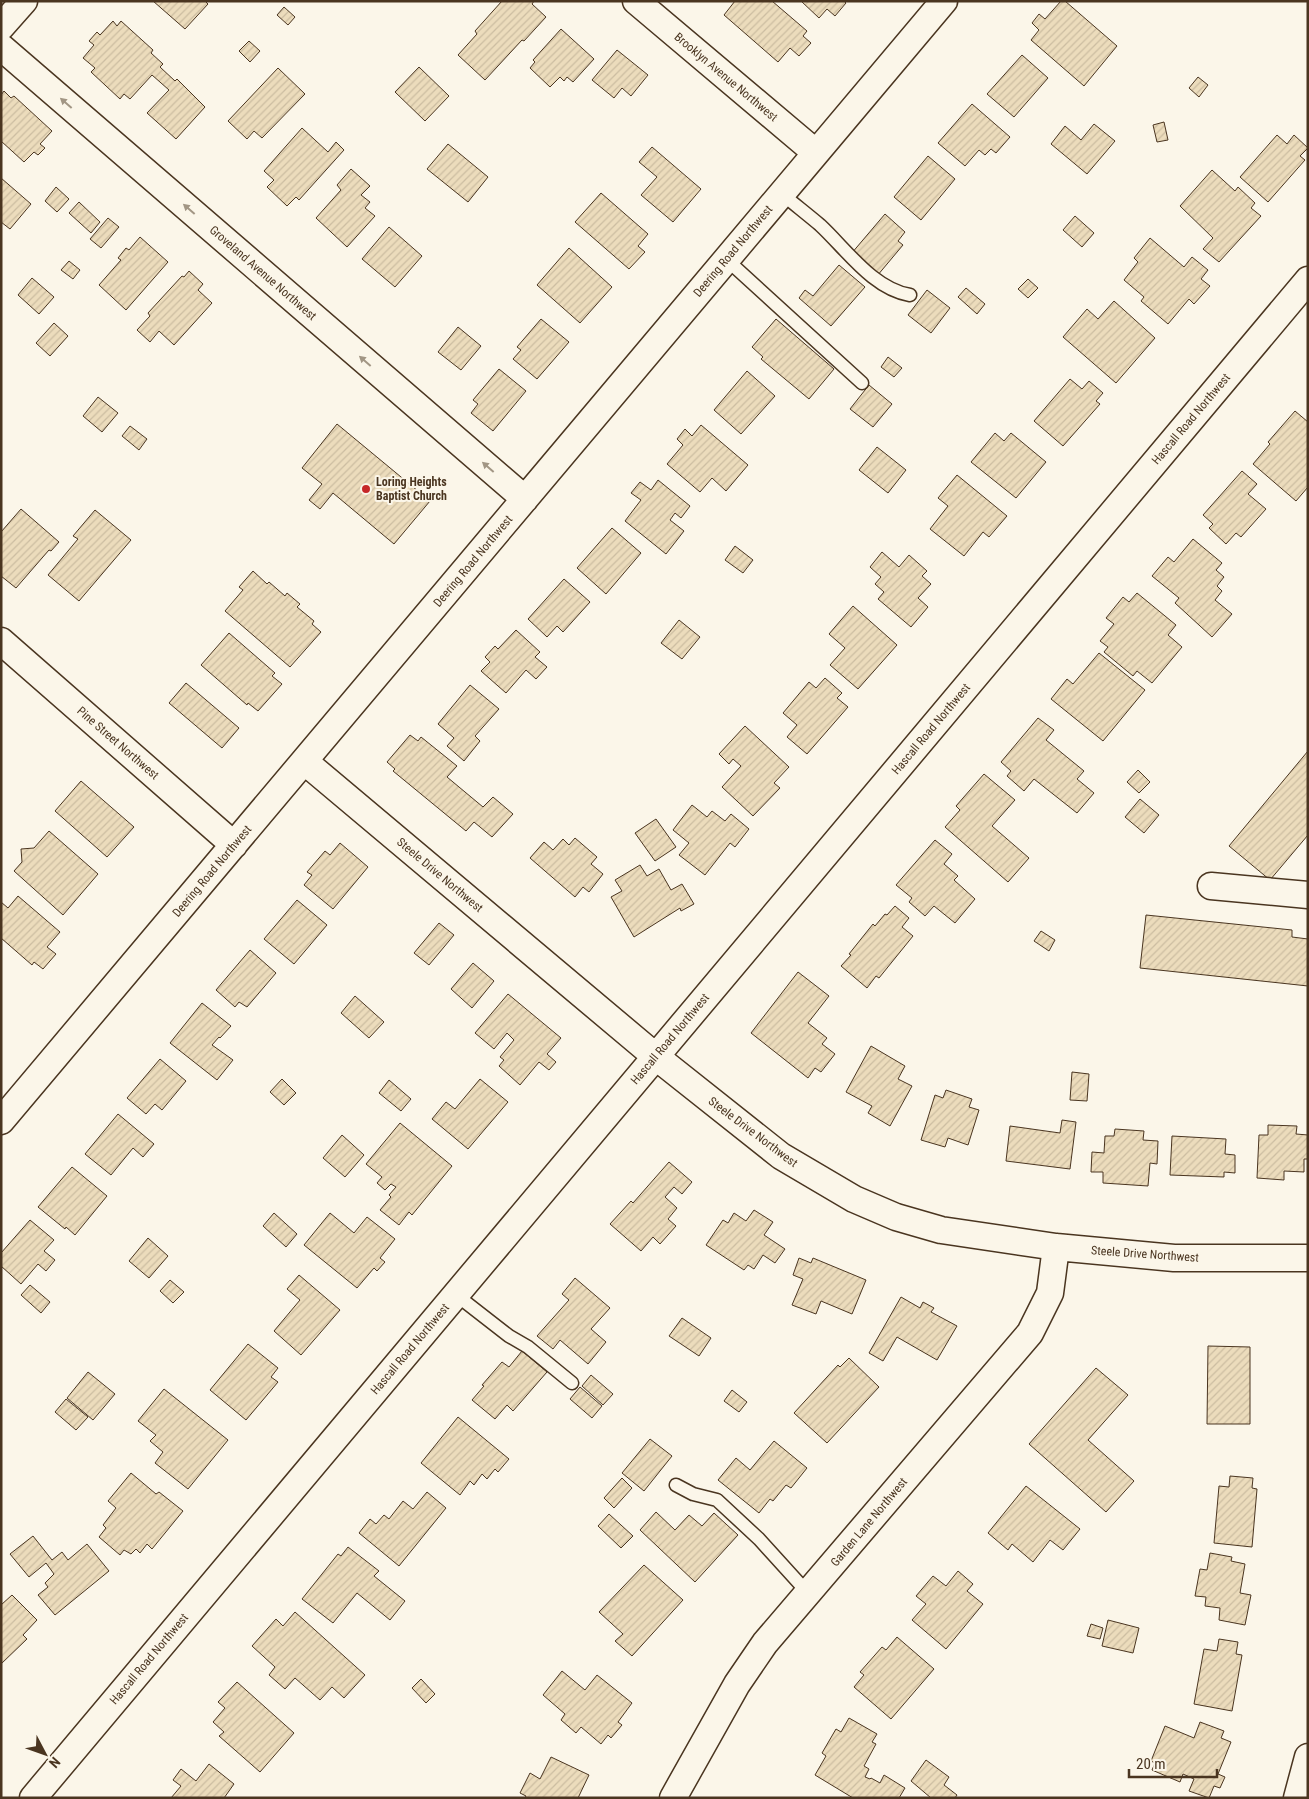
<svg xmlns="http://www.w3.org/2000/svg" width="1309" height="1799" font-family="'Roboto Condensed',sans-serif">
<defs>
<pattern id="building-hatch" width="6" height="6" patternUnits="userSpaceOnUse" patternTransform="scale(1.25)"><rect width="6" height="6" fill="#ecdcbc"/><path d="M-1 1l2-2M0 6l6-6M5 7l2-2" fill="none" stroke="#ccbda1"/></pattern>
</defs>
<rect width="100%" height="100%" fill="#fbf6e9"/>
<path fill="url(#building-hatch)" stroke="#4a3520" d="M153,1H205L208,4L185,29Z
M502,1H534L532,4L546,17L524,41L522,40L485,80L458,55L477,34L475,31Z
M735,1H772L807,31L803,36L811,43L799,56L790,48L778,62L724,15Z
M801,1H844L846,3L835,16L827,9L819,18Z
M1061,1H1065L1117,46L1084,86L1031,40L1039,30L1032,23L1039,14L1045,19Z
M284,7L295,17L288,25L277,15Z
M113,21L117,26L121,21L153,50L151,53L163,64L160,67L175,81L177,79L205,107L176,139L147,113L169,90L152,75L130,99L124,94L120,99L91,72L95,68L83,58L94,45L89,41L97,32L100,35Z
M561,29L594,59L573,82L567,77L564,81L560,77L550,87L530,68L535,62L533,60Z
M249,41L260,51L250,62L239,51Z
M617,50L648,75L631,96L622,88L614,98L592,80Z
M1022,55L1048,78L1014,117L987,94Z
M419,67L449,96L425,121L395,92Z
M278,68L305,94L262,138L254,131L247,139L228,121Z
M1198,77L1208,85L1199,97L1189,88Z
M4,91L11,98L14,96L52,131L40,144L45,148L38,155L34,152L24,162L1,141V95Z
M972,104L1010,137L996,153L991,149L985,155L979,150L965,166L938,143Z
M1164,122L1168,140L1157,142L1153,125Z
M1094,124L1115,141L1087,174L1051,144L1065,126L1081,140Z
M302,128L328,152L336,142L344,150L299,200L296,197L287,206L267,187L274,180L264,171Z
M1277,135L1287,144L1294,135L1308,148L1300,156L1305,160L1268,202L1240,177Z
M448,144L488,177L468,202L427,169Z
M652,147L701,189L673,222L641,195L657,177L639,162Z
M928,156L955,179L921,220L894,197Z
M351,169L370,186L361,195L370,202L365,208L375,216L347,247L316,218L341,190L337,185Z
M1212,170L1235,191L1238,187L1255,203L1251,208L1261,216L1219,262L1203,249L1213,238L1180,206Z
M1,178L31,204L10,229L1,222Z
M56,187L69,199L57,212L45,201Z
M601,193L648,234L638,246L645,252L629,269L575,222Z
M79,202L100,222L91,233L69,213Z
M885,214L905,232L898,241L903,245L877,276L851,254Z
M1075,216L1094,233L1082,247L1063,230Z
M108,218L119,227L101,248L90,239Z
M389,227L422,256L395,287L362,259Z
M140,237L168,262L126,310L99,285L121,260L118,258L126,248L129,250Z
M1150,238L1184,267L1192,257L1208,270L1201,279L1210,286L1194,304L1189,299L1168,324L1141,301L1144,297L1124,280L1138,262L1134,258Z
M569,248L612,287L580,323L537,285Z
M69,261L80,270L73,279L61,270Z
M839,265L865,287L831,326L799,298L805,290L813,296Z
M189,271L203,284L198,290L212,303L174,345L159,331L150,342L137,330L150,316L148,313L182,276L184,277Z
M32,278L54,297L39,314L18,295Z
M1028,279L1038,288L1028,298L1018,289Z
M966,288L985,304L977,314L958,297Z
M927,290L950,308L931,333L908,315Z
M1114,301L1155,338L1116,383L1063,337L1087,309L1098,319Z
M541,319L569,342L537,379L513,359L521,350L517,347Z
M776,319L834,369L809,399L761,359L763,357L752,347Z
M54,323L68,336L50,356L36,343Z
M458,327L481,346L461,370L438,352Z
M888,357L902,368L894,377L881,367Z
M499,369L526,391L493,431L471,413L478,404L473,400Z
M747,371L775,396L741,434L714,410Z
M1070,379L1082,389L1089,381L1103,393L1096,401L1100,404L1063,446L1034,421Z
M869,385L892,404L873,427L850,409Z
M98,397L118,413L102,432L83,416Z
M1295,411L1308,422V487L1296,501L1253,464L1270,444L1268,442Z
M337,424L430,501L394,544L333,493L320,509L309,500L322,484L302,468Z
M701,425L748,465L726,491L712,478L700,492L667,464L683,445L677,439L685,429L692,436Z
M130,426L147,439L139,450L122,436Z
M995,433L1004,441L1011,433L1046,462L1016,498L971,462Z
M877,447L906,470L888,493L859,470Z
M1242,471L1257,484L1248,494L1266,509L1241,537L1236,533L1226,544L1209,528L1213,524L1203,515Z
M957,475L1007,516L989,537L983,532L964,556L930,529L948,506L938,498Z
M658,480L690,506L681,518L675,513L670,520L684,531L666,554L625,521L641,500L631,493L640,482L651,490Z
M21,509L59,542L51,551L49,550L16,588L1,576V532Z
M95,510L131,540L79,601L48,575L78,539L73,536Z
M612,528L641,553L606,594L577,568Z
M1193,539L1222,563L1216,570L1224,577L1217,586L1222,591L1215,600L1232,614L1212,637L1175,603L1179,598L1152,576L1168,557L1174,562Z
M735,546L753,560L743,573L725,560Z
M882,552L899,567L909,555L927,571L922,576L931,584L918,598L928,607L911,627L878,599L884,592L875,584L881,577L870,567Z
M253,571L267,584L269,582L285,596L287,593L300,604L297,607L314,621L312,624L321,632L290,667L225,611L243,590L239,587Z
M564,579L590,602L563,632L557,626L547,637L528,619Z
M1137,593L1176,625L1168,635L1182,647L1152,683L1137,671L1133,676L1104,652L1108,647L1100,641L1114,624L1106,618L1123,597L1129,602Z
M853,606L897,645L858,689L830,665L845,648L829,634Z
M679,620L700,637L682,659L661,643Z
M516,630L540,652L535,657L547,667L536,679L526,670L506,693L481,671L490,662L485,657L495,646L498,649Z
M229,633L275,673L272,676L282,684L258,711L248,703L247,705L201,665Z
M1099,653L1145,690L1103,741L1051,699L1067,679L1073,684Z
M825,678L842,693L837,698L848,707L807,754L787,737L797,725L783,713L809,682L816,688Z
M186,683L239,728L222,748L169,703Z
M470,685L499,709L475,736L480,741L464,761L447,746L454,738L438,724Z
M1038,718L1054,730L1046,740L1084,771L1077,779L1094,793L1077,813L1034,779L1024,791L1007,776L1011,771L1001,762Z
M745,726L789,767L774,783L780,788L753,816L722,787L741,766L733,759L729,764L719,754Z
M410,735L418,741L421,737L457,766L447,777L483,807L493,797L513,814L492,837L474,822L466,831L393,771L395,769L387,762Z
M1308,751V835L1270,880L1229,846Z
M1138,770L1150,782L1139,793L1127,782Z
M984,774L1015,800L992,826L1029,858L1008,882L945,827L960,810L956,806Z
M81,781L134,827L107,857L55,811Z
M1140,799L1159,815L1144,833L1125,817Z
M692,805L707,817L712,811L725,821L731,814L749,829L735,847L730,843L705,875L679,855L689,843L673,830Z
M656,819L676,847L655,861L635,833Z
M49,831L98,874L63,915L14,871L22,862L21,849L34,848Z
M575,838L597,857L591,864L603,874L589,892L583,887L575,897L530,858L544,842L553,850L563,839L569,845Z
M935,840L952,854L944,864L958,876L954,880L975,899L955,923L934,906L925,916L909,902L912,898L896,885Z
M340,843L368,867L333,909L304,885L312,875L307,872L325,851L330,855Z
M640,865L647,876L659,869L671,890L682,884L694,904L681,911L680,908L634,937L611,897L622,891L615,880Z
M18,896L60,932L47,947L56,954L43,969L34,962L32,965L1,938V902L8,908Z
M297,900L327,925L294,964L264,939Z
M895,906L909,918L902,927L913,936L879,978L876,976L867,988L841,966L851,955L849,954L873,924L875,926L885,914L887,915Z
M1146,915L1292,930V937L1308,939V986L1140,968Z
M439,923L454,935L429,965L414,953Z
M1041,931L1055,940L1049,951L1034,941Z
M250,950L276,973L247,1007L239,1002L235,1007L216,990Z
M473,963L494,981L472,1008L451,989Z
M798,972L829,996L808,1023L827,1038L822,1044L835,1054L821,1072L815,1068L808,1078L751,1033Z
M508,994L561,1038L547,1054L556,1062L549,1070L539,1062L520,1085L499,1066L504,1060L500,1057L514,1040L507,1033L494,1049L475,1033Z
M355,996L384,1022L369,1038L341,1013Z
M202,1003L231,1026L220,1038L219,1037L212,1045L233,1060L217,1080L170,1043Z
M871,1046L905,1066L898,1079L912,1086L890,1126L868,1113L872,1106L846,1092Z
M160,1059L186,1081L162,1110L155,1104L146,1114L127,1098Z
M1072,1072L1089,1074L1087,1101L1070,1100Z
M282,1079L296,1093L284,1105L270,1092Z
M480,1079L508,1102L468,1149L432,1119L446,1102L455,1109Z
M389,1080L411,1099L401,1111L379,1093Z
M946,1090L972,1099L969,1107L979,1110L968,1145L948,1138L945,1147L921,1140L935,1095L943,1098Z
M118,1114L154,1144L143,1157L133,1148L111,1175L85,1154Z
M1062,1120L1076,1122L1070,1169L1006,1161L1010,1126L1060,1133Z
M400,1123L452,1166L412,1215L409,1212L399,1225L380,1210L391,1197L389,1195L396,1187L391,1184L385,1190L377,1183L382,1177L366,1164Z
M1268,1125L1297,1126L1296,1134L1308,1135V1159H1304V1172L1284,1171V1180L1257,1178L1259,1135H1268Z
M1115,1129L1144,1131L1143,1140L1158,1141L1157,1164L1150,1163L1148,1186L1103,1183V1172H1091L1092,1152L1104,1153L1105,1136H1114Z
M342,1135L364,1155L345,1177L323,1158Z
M1172,1136L1226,1139L1225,1154L1235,1155V1173L1224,1172V1177L1170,1175Z
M669,1162L692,1182L682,1194L674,1187L665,1197L677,1208L668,1219L676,1226L660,1244L653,1237L641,1251L610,1224L631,1201L633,1203Z
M72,1167L107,1196L75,1235L66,1227L65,1229L38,1207Z
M754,1210L773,1222L764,1235L785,1249L775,1263L763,1255L754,1269L748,1265L744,1270L706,1245L723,1220L728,1223L734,1213L746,1221Z
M274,1213L297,1234L286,1247L263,1226Z
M330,1213L354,1233L367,1217L395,1239L380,1258L385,1262L377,1271L374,1268L357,1288L304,1245Z
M30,1220L54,1240L44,1251L55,1260L46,1271L38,1264L21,1284L1,1266V1253Z
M148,1238L168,1256L149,1278L129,1261Z
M799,1258L811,1263L813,1258L866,1280L852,1314L821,1301L816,1314L792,1305L803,1279L793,1275Z
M299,1275L340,1310L301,1355L274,1331L300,1300L287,1289Z
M575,1278L610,1308L591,1329L606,1342L588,1364L560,1340L553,1349L537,1336L569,1300L562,1294Z
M170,1280L184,1292L173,1303L160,1291Z
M30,1285L50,1302L41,1313L21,1295Z
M901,1297L920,1308L923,1302L934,1308L931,1312L957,1326L937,1360L897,1337L883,1361L869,1353Z
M682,1318L711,1338L699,1356L669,1336Z
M248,1344L278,1368L271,1377L278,1382L246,1420L210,1390Z
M1208,1346L1250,1347V1424H1207Z
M522,1351L547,1372L513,1411L507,1405L495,1419L472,1400L484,1386L482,1385L502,1362L509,1367Z
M849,1358L879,1387L827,1443L794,1413L838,1365L840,1367Z
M1096,1368L1128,1395L1088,1440L1134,1481L1106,1512L1029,1444Z
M88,1372L115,1394L93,1420L67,1398Z
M591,1375L613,1394L603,1405L582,1386Z
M580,1387L602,1406L592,1418L570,1399Z
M164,1389L228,1440L188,1489L155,1463L163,1452L150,1441L156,1435L138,1421Z
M732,1390L747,1402L739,1412L724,1401Z
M66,1399L88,1417L76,1430L55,1412Z
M458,1417L509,1459L498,1472L495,1469L487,1479L482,1474L474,1485L470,1481L460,1495L421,1463Z
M650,1439L672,1456L644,1491L622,1473Z
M774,1441L807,1468L791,1488L786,1485L773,1501L770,1499L759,1513L718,1480L736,1458L750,1470Z
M131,1473L156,1494L159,1492L183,1511L152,1549L147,1544L140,1553L136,1549L131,1554L124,1550L120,1555L99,1537L106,1528L103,1525L116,1508L108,1501Z
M1230,1476L1253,1478L1252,1488L1257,1489L1252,1547L1214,1543L1219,1486L1229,1487Z
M622,1478L632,1488L614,1508L604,1498Z
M1026,1486L1080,1529L1063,1550L1050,1540L1033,1562L1012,1544L1008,1550L988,1533Z
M427,1492L446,1508L399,1566L359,1533L370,1519L376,1524L384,1515L389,1519L403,1501L413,1509Z
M656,1512L675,1530L689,1515L702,1526L714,1513L738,1535L695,1582L640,1530Z
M609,1514L633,1536L621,1548L598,1526Z
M33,1536L52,1560L62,1552L68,1560L87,1544L109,1571L55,1615L38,1595L48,1587L45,1583L54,1574L46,1563L29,1577L10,1554Z
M348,1547L379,1571L374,1576L405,1601L390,1620L357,1593L333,1623L302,1599L338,1554L341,1556Z
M1210,1553L1232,1557L1231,1561L1245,1564L1240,1593L1251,1595L1245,1625L1219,1620L1220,1608L1205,1606L1206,1597L1195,1596L1200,1569L1207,1570Z
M644,1565L683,1600L632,1656L615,1641L623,1634L599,1612Z
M958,1571L973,1584L967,1591L983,1604L946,1649L912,1620L926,1604L916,1596L933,1576L946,1586Z
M12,1595L37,1620L23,1635L27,1639L1,1664V1605Z
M295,1612L365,1675L344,1698L332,1687L320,1700L295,1678L285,1689L269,1675L275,1667L252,1646L276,1619L283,1626Z
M1108,1620L1139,1628L1133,1653L1102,1646Z
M1091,1624L1103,1628L1100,1639L1087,1636Z
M897,1637L934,1669L891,1719L854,1687L864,1675L860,1672L882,1647L886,1650Z
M1219,1639L1238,1642L1236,1654L1242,1655L1232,1711L1194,1704L1204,1649L1217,1651Z
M562,1671L585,1690L597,1675L632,1703L618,1722L622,1725L611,1738L608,1735L601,1744L581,1727L576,1733L561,1720L565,1714L543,1695Z
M421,1679L435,1694L426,1703L412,1688Z
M237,1682L294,1733L260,1772L219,1736L224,1732L213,1722L225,1708L218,1702Z
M849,1718L877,1734L872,1742L876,1744L864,1766L869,1769L865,1777L870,1779L871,1778L880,1783L884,1775L905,1788L899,1798H853L815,1775L826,1756L822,1753L836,1729L841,1732Z
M1200,1722L1224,1731L1221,1738L1231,1742L1218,1774L1225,1777L1220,1788L1214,1786L1209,1798L1189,1791L1194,1779L1183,1774L1180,1782L1152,1770L1155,1763L1151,1761L1165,1726L1194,1738Z
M551,1757L589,1775L578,1798H525L526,1796L520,1793L530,1773L540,1779Z
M926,1760L949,1777L944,1785L957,1795L955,1798H931L911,1781Z
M209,1764L234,1784L224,1798H171L181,1786L173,1780L181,1769L196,1781Z"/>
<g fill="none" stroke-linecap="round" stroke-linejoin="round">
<defs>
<path id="lane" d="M781,193C794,204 807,214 820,225C846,249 873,289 910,295
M726,259L862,383
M455,1294L509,1336L528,1347L572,1383
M676,1485L693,1494L717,1500L759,1539L808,1593"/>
<path id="street" d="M636,1L815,152
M1,27L24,1
M1,47L525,499
M1,641L234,845
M304,761L655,1056L781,1156L854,1199L896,1217L941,1230L1056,1247L1174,1258H1308
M1211,886L1308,895
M1,1121L944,1
M33,1798L1308,280
M673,1798L737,1684L765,1643L1030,1333L1050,1293L1056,1247
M1297,1798L1308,1757"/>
</defs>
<use href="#lane" stroke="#4a3520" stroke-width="15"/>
<use href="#street" stroke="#4a3520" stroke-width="29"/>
<use href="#lane" stroke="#fbf6e9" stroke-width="12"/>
<use href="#street" stroke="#fbf6e9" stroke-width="26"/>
</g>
<defs><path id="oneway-solid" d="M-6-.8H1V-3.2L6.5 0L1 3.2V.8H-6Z" transform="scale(1.25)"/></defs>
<g fill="#a29684">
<use href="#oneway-solid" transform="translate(66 103) rotate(-139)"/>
<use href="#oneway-solid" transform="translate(189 209) rotate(-139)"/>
<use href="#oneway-solid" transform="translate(365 361) rotate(-139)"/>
<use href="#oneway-solid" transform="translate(488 467) rotate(-139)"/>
</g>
<circle fill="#c62828" stroke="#fbf6e9" stroke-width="2" cx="366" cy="489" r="5"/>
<g text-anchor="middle" stroke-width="4" stroke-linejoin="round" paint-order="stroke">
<g font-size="12" fill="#4a3520" stroke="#fbf6e9">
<text transform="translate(726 77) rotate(40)" y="4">Brooklyn Avenue Northwest</text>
<text transform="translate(733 251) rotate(-50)" y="4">Deering Road Northwest</text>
<text transform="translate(263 273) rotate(41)" y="4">Groveland Avenue Northwest</text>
<text transform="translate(1191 419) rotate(-50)" y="4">Hascall Road Northwest</text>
<text transform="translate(473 561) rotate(-50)" y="4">Deering Road Northwest</text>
<text transform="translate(931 729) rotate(-50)" y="4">Hascall Road Northwest</text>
<text transform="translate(118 743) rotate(41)" y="4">Pine Street Northwest</text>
<text transform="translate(212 871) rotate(-50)" y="4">Deering Road Northwest</text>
<text transform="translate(440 875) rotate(40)" y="4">Steele Drive Northwest</text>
<text transform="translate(670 1039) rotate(-50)" y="4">Hascall Road Northwest</text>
<text transform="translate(753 1132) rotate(37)" y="4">Steele Drive Northwest</text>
<text transform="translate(1145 1254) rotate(4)" y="4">Steele Drive Northwest</text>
<text transform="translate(410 1349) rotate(-50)" y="4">Hascall Road Northwest</text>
<text transform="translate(869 1522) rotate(-50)" y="4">Garden Lane Northwest</text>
<text transform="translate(149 1659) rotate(-50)" y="4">Hascall Road Northwest</text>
</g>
<g font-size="12" font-weight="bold" fill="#4a3520" stroke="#fbf6e9" text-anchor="start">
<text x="376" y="486">Loring Heights<tspan x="376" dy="14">Baptist Church</tspan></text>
</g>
</g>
<rect width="1309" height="1799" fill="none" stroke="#4a3520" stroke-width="5"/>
<g transform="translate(45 1754) rotate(131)" stroke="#fbf6e9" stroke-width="4" paint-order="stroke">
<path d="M0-4L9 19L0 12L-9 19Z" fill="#4a3520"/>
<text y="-8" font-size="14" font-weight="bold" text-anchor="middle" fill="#4a3520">N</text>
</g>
<path d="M1129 1769v8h88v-8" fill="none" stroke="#4a3520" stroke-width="2.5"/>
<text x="1136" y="1769" font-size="15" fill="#4a3520" stroke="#fbf6e9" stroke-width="4" paint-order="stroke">20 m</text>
</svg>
